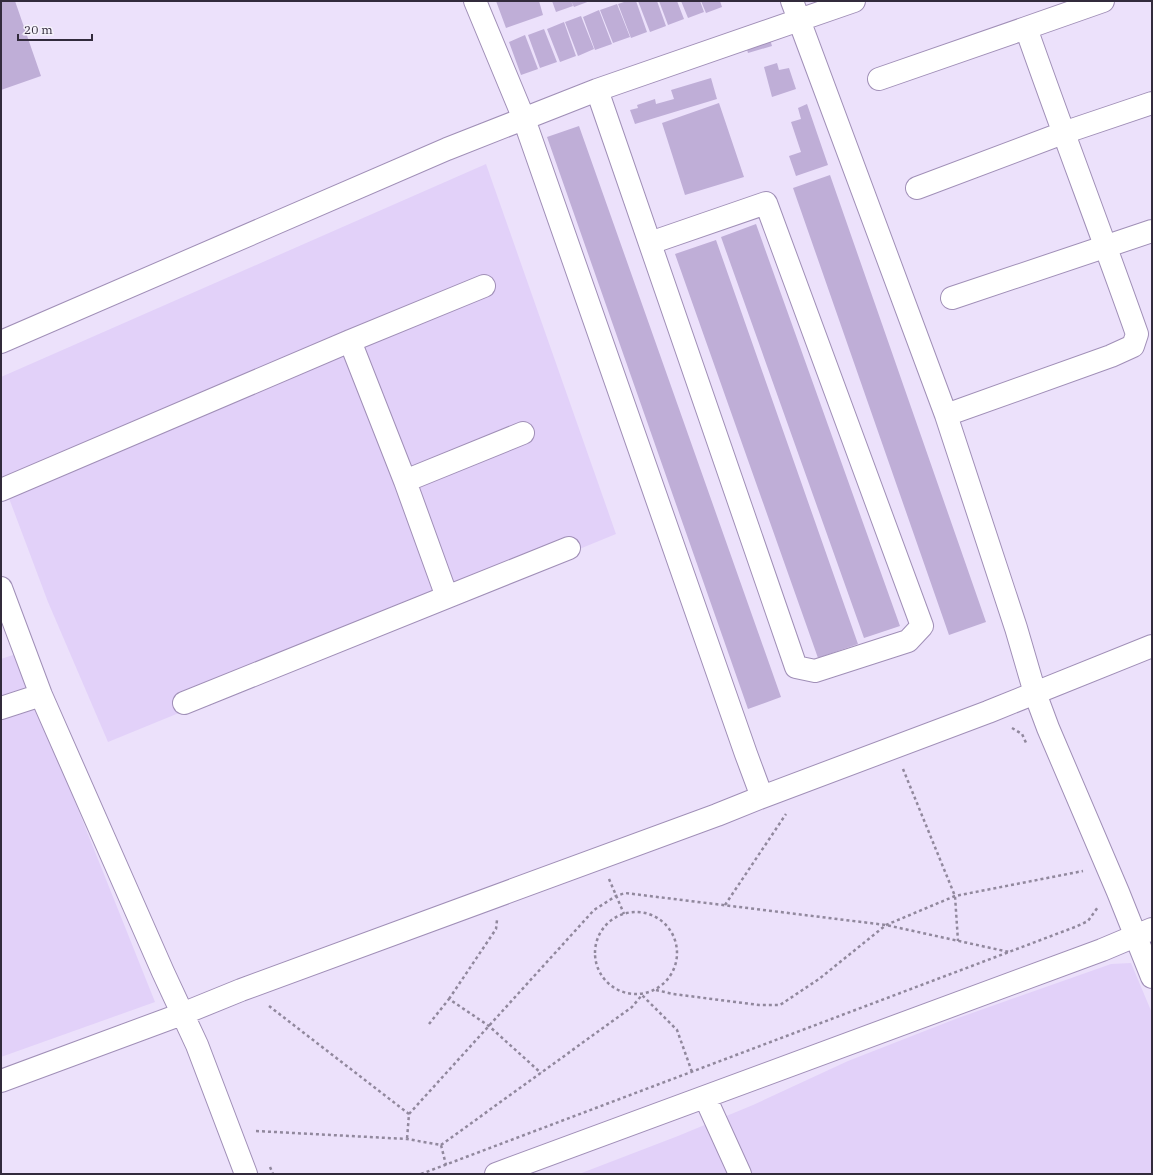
<svg xmlns="http://www.w3.org/2000/svg" width="1153" height="1175" font-family="'IBM Plex Serif',serif">
<rect width="100%" height="100%" fill="#ece1fb"/>
<path fill="#e2d1f9" d="M486,164L616,534L108,742L48,602L1,477V377Z
M16,654L155,1002L1,1057V659Z
M1131,963L1152,1013V1174H579L678,1136L753,1105L848,1061L958,1018L1111,964Z"/>
<path fill="#bfaed7" d="M1,1H15L41,76L1,90Z
M496,1H539L543,15L506,28Z
M552,1H571L573,6L556,12Z
M571,1H590L574,7Z
M627,1H636L647,32L631,38L618,4Z
M638,1H657L666,26L650,32Z
M659,1H677L684,19L668,25Z
M681,1H700L704,12L688,18Z
M701,1H720L722,7L706,13Z
M617,4L630,37L613,43L600,10Z
M599,10L612,44L595,50L583,17Z
M581,16L594,49L578,56L565,22Z
M564,22L576,56L560,62L547,29Z
M544,29L557,62L540,68L528,35Z
M525,35L538,69L521,75L509,42Z
M769,36L772,46L748,53L745,43Z
M777,63L779,70L789,68L796,89L772,97L764,67Z
M711,78L717,99L635,124L630,110L638,108L637,105L655,99L656,104L674,99L671,90Z
M719,103L744,177L685,195L662,123Z
M807,104L828,165L796,176L789,156L801,152L791,122L801,119L798,108Z
M579,126L781,697L748,709L547,137Z
M830,175L986,622L949,635L793,188Z
M756,224L900,626L864,638L721,237Z
M716,240L858,644L818,658L675,254Z"/>
<g fill="none" stroke-linecap="round" stroke-linejoin="round">
<defs>
<path id="minor" d="M475,1L524,119L746,754L762,797
M792,1L946,415L1016,628L1035,693L1048,728L1118,892L1152,977
M1026,28L1103,1
M879,79L1026,28C1062,131 1101,232 1137,334L1133,346L1111,356L946,415
M597,90L796,667L815,671L908,641L922,626L766,203L650,243
M917,188L1063,133L1152,103
M952,298L1152,231
M350,341L405,481L447,597L569,548
M1,342L447,149L597,90L854,1
M405,481L523,433
M1,490L350,341L484,286
M1,588L41,695L163,972L197,1045L246,1174
M184,703L447,597
M1,708L41,695
M1,1081L182,1014L241,990L717,815L762,797L988,712L1152,646
M705,1097L740,1174
M496,1174L1102,950L1152,929"/>
</defs>
<use href="#minor" stroke="#a08fb7" stroke-width="24"/>
<path stroke="#91889d" stroke-width="2.5" stroke-dasharray="3 3" stroke-linecap="butt" d="M1012,728L1022,734L1027,745
M903,769L955,896L958,941
M609,879L624,914
M725,905L786,814
M595 953a41 41 0 1 1 82 0a41 41 0 1 1-82 0Z
M656,990L673,994L759,1005H780L819,979L886,925L955,896L1083,871
M449,999L496,929L497,920
M269,1006L409,1114L407,1139
M429,1024L449,999L489,1026L541,1073
M409,1114L594,910L616,896L625,893L886,925L1009,952
M256,1131L407,1139L441,1145L446,1165
M441,1145L632,1007L642,995L677,1030L692,1072
M270,1167L273,1174
M421,1174L1075,927L1088,921L1098,907"/>
<use href="#minor" stroke="#fff" stroke-width="22"/>
</g>
<rect width="1153" height="1175" fill="none" stroke="#322b3c" stroke-width="4"/>
<path d="M18 34v6h74v-6" fill="none" stroke="#322b3c" stroke-width="2"/>
<text x="24" y="34" font-size="12" fill="#322b3c" stroke="#f5f2fb" stroke-width="3" paint-order="stroke">20 m</text>
</svg>
